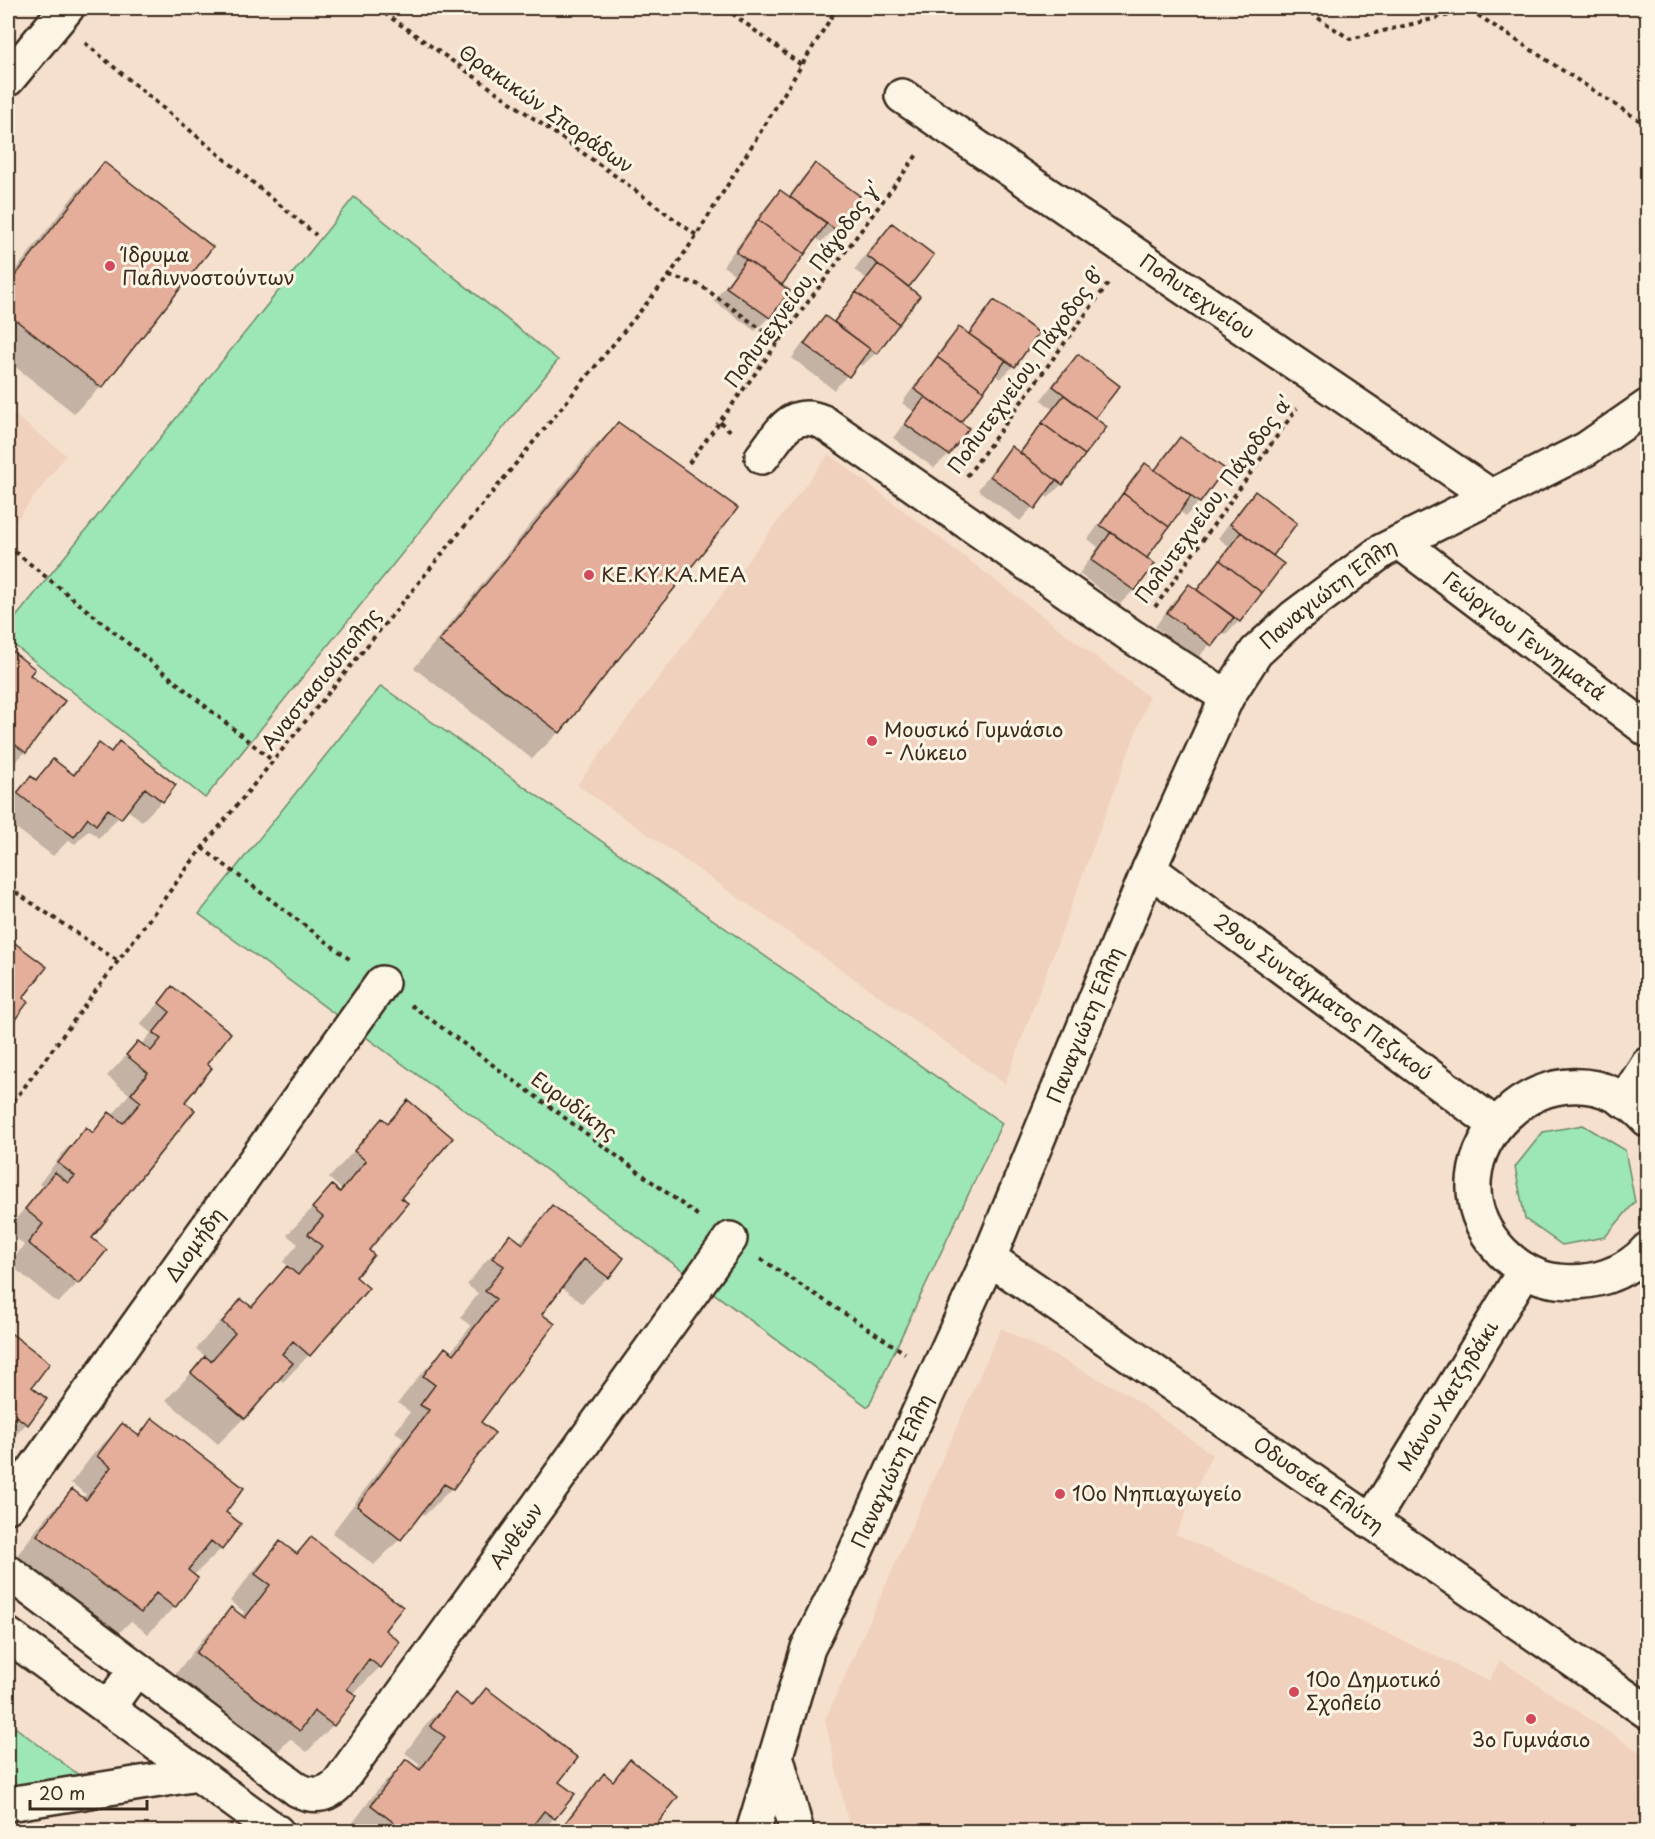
<svg xmlns="http://www.w3.org/2000/svg" width="1655" height="1839" font-family="'Playpen Sans',sans-serif">
<rect width="100%" height="100%" fill="#f5e0ce"/>
<filter id="ink" filterUnits="userSpaceOnUse"><feTurbulence type="fractalNoise" baseFrequency=".0167" numOctaves="2"/><feDisplacementMap in="SourceGraphic" scale="12" xChannelSelector="R" yChannelSelector="G"/><feConvolveMatrix kernelMatrix="1 2 1 2 8 2 1 2 1" color-interpolation-filters="sRGB"/></filter>
<g filter="url(#ink)">
<path fill="#f0d1be" d="M8,410L66,455L8,531Z
M829,454L1149,697L1005,1084L577,785Z
M1001,1328L1126,1393L1212,1454L1176,1534L1489,1681L1500,1660L1647,1757V1831H850L825,1720Z"/>
<path fill="#9de6b5" stroke="#6c886a" stroke-width="1.5" d="M354,197L558,360L205,798L8,640V627Z
M381,686L1002,1123L868,1407L199,914Z
M1583,1125L1625,1150L1635,1202L1605,1237L1562,1245L1525,1219L1515,1167L1543,1132Z
M8,1722L91,1784L8,1795Z"/>
<path fill="#0003" d="M104,164L101,387L74,413L8,361V280L78,190Z
M815,165L835,229L821,242L814,237L779,285L788,291L769,317L755,331L714,301L734,274L723,266L767,205L780,192L788,198L802,178Z
M892,225L932,255L907,288L876,353L862,366L858,363L834,390L792,358L812,331L825,318L832,322L866,278L854,270L878,238Z
M994,302L1014,366L1000,379L993,374L959,422L967,429L948,455L934,468L893,438L913,411L902,403L946,342L959,329L967,334L981,316Z
M1078,356L1118,386L1093,418L1105,427L1062,484L1048,498L1044,494L1020,521L978,490L998,462L1011,448L1018,453L1052,409L1041,400L1064,369Z
M618,424L559,732L532,759L414,668L591,450Z
M1180,439L1199,502L1186,516L1179,511L1144,559L1153,565L1134,590L1120,604L1079,574L1098,547L1088,539L1132,479L1145,465L1153,471L1167,452Z
M1255,493L1271,556L1239,621L1226,635L1221,631L1198,658L1155,627L1175,599L1189,586L1195,591L1229,546L1218,538L1242,506Z
M8,650L33,669L28,676L25,752L12,766L8,762Z
M119,743L174,785L162,801L142,821L126,809L99,838L89,830L75,844L69,840L53,856L8,822V802L31,778L34,780L53,761L71,775L99,745L109,753Z
M8,940L45,968L21,999L26,1003L8,1027Z
M173,988L183,1102L90,1239L78,1283L58,1303L9,1264L24,1245L8,1231V1228L43,1187L39,1184L66,1149L86,1129L91,1133L109,1114L112,1116L129,1094L107,1076L138,1043L141,1045L151,1033L140,1024Z
M408,1102L399,1198L366,1250L354,1277L309,1355L283,1382L278,1378L244,1418L218,1444L166,1400L206,1357L196,1349L215,1327L242,1301L250,1307L289,1266L283,1262L298,1244L287,1235L332,1187L338,1192L341,1189L329,1178L382,1120L386,1124Z
M552,1207L608,1277L582,1303L561,1287L540,1314L479,1422L493,1433L452,1488L425,1515L421,1512L400,1539L374,1565L332,1533L404,1438L395,1432L410,1412L398,1403L419,1376L445,1349L450,1353L471,1326L460,1318L478,1293L467,1285L484,1263L510,1236L519,1243Z
M8,1333L48,1364L30,1387L26,1424L8,1443Z
M152,1420L221,1549L193,1576L196,1578L174,1607L148,1634L131,1621L114,1638L12,1562L46,1517L72,1491L82,1499L86,1494L71,1483L95,1452L122,1425L136,1436Z
M311,1539L383,1631L380,1667L352,1695L333,1725L307,1752L290,1739L272,1757L171,1680L205,1636L231,1609L241,1617L244,1612L230,1601L254,1570L280,1543L295,1554Z
M486,1690L557,1782L554,1818L541,1832H346L379,1788L406,1761L416,1769L420,1764L405,1753L428,1722L455,1695L469,1706Z
M630,1761L649,1832H557L591,1789L604,1775L612,1781Z"/>
<path fill="#e4ae9a" stroke="#3b2a1e" stroke-width="1.5" d="M104,162L213,247L102,388L8,314V285Z
M815,163L860,196L836,230L790,197Z
M780,190L827,223L805,254L758,220Z
M758,220L805,254L782,285L736,252Z
M892,223L934,255L909,287L867,256Z
M746,259L790,291L770,318L726,287Z
M878,264L920,296L899,324L856,292Z
M856,292L899,324L877,354L834,322Z
M994,300L1039,333L1015,367L969,334Z
M825,316L870,349L849,377L804,344Z
M959,327L1006,360L984,391L937,357Z
M1078,354L1120,386L1095,418L1053,386Z
M937,357L984,391L961,422L914,389Z
M1064,395L1107,427L1085,455L1042,423Z
M925,397L969,428L949,455L905,424Z
M618,422L738,508L560,733L439,641Z
M1042,423L1085,455L1063,485L1020,453Z
M1180,437L1225,469L1200,503L1155,470Z
M1011,446L1056,480L1035,509L990,476Z
M1145,463L1191,496L1169,527L1123,493Z
M1255,491L1297,523L1273,556L1230,524Z
M1123,493L1169,527L1147,558L1100,525Z
M1111,532L1155,564L1135,591L1091,560Z
M1241,532L1284,564L1262,593L1220,560Z
M1220,560L1262,593L1240,622L1197,590Z
M1189,584L1234,617L1212,646L1167,613Z
M8,648L35,669L30,675L65,701L26,753L8,739Z
M119,741L176,785L163,802L145,788L121,819L108,809L96,825L88,818L74,837L17,793L31,776L36,780L53,759L74,775L99,743L111,752Z
M8,938L47,967L23,998L28,1002L8,1029Z
M172,986L231,1033L207,1064L212,1068L185,1102L195,1110L92,1238L107,1250L79,1284L28,1243L43,1224L25,1209L55,1172L68,1183L75,1176L58,1163L86,1127L93,1133L109,1112L123,1123L141,1102L131,1094L148,1073L126,1055L138,1041L151,1051L161,1039L153,1033L170,1012L159,1003Z
M408,1100L453,1138L401,1198L408,1203L369,1250L374,1255L356,1277L369,1288L310,1356L293,1341L282,1354L293,1363L245,1419L191,1373L205,1356L211,1361L235,1333L222,1322L241,1299L252,1307L287,1266L298,1275L322,1246L308,1234L323,1217L312,1208L332,1185L340,1192L366,1161L354,1151L382,1118L388,1123Z
M552,1205L624,1258L609,1278L584,1259L574,1272L542,1314L555,1324L481,1422L495,1433L453,1489L444,1484L401,1540L357,1506L429,1410L420,1405L435,1385L423,1376L445,1347L454,1354L496,1299L485,1291L504,1266L492,1258L510,1234L523,1244Z
M8,1331L50,1363L32,1387L47,1399L28,1425L16,1416L8,1427Z
M152,1418L244,1488L226,1512L241,1524L222,1550L211,1541L188,1570L198,1578L175,1608L156,1593L141,1613L37,1535L72,1489L86,1500L111,1467L97,1456L122,1423L139,1436Z
M311,1537L403,1607L385,1630L400,1642L381,1668L369,1659L347,1689L357,1696L334,1726L314,1711L300,1731L196,1653L231,1607L245,1618L270,1585L255,1574L280,1541L297,1554Z
M486,1688L578,1758L559,1782L575,1794L555,1819L544,1811L528,1832H406L371,1805L406,1759L420,1770L445,1737L430,1726L455,1693L472,1706Z
M630,1759L678,1797L651,1832H626L621,1828L618,1832H578L566,1822L604,1773L613,1781Z"/>
<g fill="none" stroke-linecap="round" stroke-linejoin="round">
<defs>
<path id="pedestrian" d="M8,1804L198,1774"/>
<g id="minor">
<path id="s1" d="M902,96L1492,497"/>
<path d="M762,457C780,434 790,408 823,422L1133,637L1227,697"/>
<path id="s2" d="M1400,542L1648,730"/>
<path id="s3" d="M1149,869L1496,1125"/>
<path d="M1624,1101L1648,1064"/>
<path d="M1648,1120C1556,1021 1413,1159 1502,1252C1517,1267 1536,1279 1558,1281C1591,1285 1625,1275 1648,1249"/>
<path id="s4" d="M989,1258L1648,1712"/>
<path id="s5" d="M8,1506L382,983"/>
<path id="s6" d="M1371,1522L1525,1270"/>
<path id="s7" d="M8,1572L298,1790C313,1797 326,1796 338,1784L730,1239"/>
<path d="M108,1708L136,1669"/>
</g>
<g id="tertiary">
<path d="M8,1635L277,1832"/>
<path d="M776,1755L797,1832"/>
<path id="s8" d="M753,1832L808,1648L849,1566L989,1258L1149,869L1227,697L1256,652L1294,617L1382,551L1586,449L1648,406"/>
</g>
<path id="secondary" d="M8,79L67,8"/>
</defs>
<use href="#pedestrian" stroke="#3b2a1e" stroke-width="38"/>
<use href="#minor" stroke="#3b2a1e" stroke-width="38"/>
<use href="#tertiary" stroke="#3b2a1e" stroke-width="38"/>
<use href="#secondary" stroke="#3b2a1e" stroke-width="38"/>
<path stroke="#3b2a1e" stroke-width="4" stroke-dasharray="4.5 4.5" stroke-linecap="butt" d="M377,8L617,177L696,235
M725,8L801,65
M1303,8L1350,39L1470,10L1648,126
M85,43L316,235
M669,276L700,285L779,342
M720,422L733,433
M689,463L919,152
M967,476L1110,281
M8,546L273,761
M1155,607L1297,408
M202,848L352,961
M8,887L118,961
M411,1005L700,1217
M8,1109L202,848L669,276L696,236L837,8
M761,1259L905,1353"/>
<use href="#pedestrian" stroke="#fcf5e5" stroke-width="33"/>
<use href="#minor" stroke="#fcf5e5" stroke-width="33"/>
<use href="#tertiary" stroke="#fcf5e5" stroke-width="33"/>
<use href="#secondary" stroke="#fcf5e5" stroke-width="33"/>
</g>
</g>
<g fill="#d1495b" stroke="#fcf5e5" stroke-width="2">
<circle cx="110" cy="266" r="6"/>
<circle cx="589" cy="575" r="6"/>
<circle cx="872" cy="741" r="6"/>
<circle cx="1060" cy="1494" r="6"/>
<circle cx="1294" cy="1692" r="6"/>
<circle cx="1531" cy="1719" r="6"/>
</g>
<g text-anchor="middle" stroke-width="6" stroke-linejoin="round" paint-order="stroke">
<g font-size="20" fill="#3b2a1e" stroke="#fcf5e5">
<text transform="translate(546 109) rotate(35)" y="7">Θρακικών Σποράδων</text>
<text transform="translate(803 284) rotate(-54)" y="7">Πολυτεχνείου, Πάγοδος γ'</text>
<text dy="7" stroke="none"><textPath href="#s1" startOffset="357">Πολυτεχνείου</textPath></text>
<text transform="translate(1026 370) rotate(-54)" y="7">Πολυτεχνείου, Πάγοδος β'</text>
<text transform="translate(1214 499) rotate(-54)" y="7">Πολυτεχνείου, Πάγοδος α'</text>
<text dy="7" stroke="none"><textPath href="#s8" startOffset="1378">Παναγιώτη Έλλη</textPath></text>
<text dy="7" stroke="none"><textPath href="#s2" startOffset="156">Γεώργιου Γεννηματά</textPath></text>
<text transform="translate(321 679) rotate(-51)" y="7">Αναστασιούπολης</text>
<text dy="7" stroke="none"><textPath href="#s3" startOffset="216">29ου Συντάγματος Πεζικού</textPath></text>
<text dy="7" stroke="none"><textPath href="#s8" startOffset="874">Παναγιώτη Έλλη</textPath></text>
<text transform="translate(574 1106) rotate(36)" y="7">Ευρυδίκης</text>
<text dy="7" stroke="none"><textPath href="#s5" startOffset="321">Διομήδη</textPath></text>
<text dy="7" stroke="none"><textPath href="#s6" startOffset="148">Μάνου Χατζηδάκι</textPath></text>
<text dy="7" stroke="none"><textPath href="#s8" startOffset="388">Παναγιώτη Έλλη</textPath></text>
<text dy="7" stroke="none"><textPath href="#s4" startOffset="400">Οδυσσέα Ελύτη</textPath></text>
<text dy="7" stroke="none"><textPath href="#s7" startOffset="712">Ανθέων</textPath></text>
</g>
<g font-size="20" fill="#3b2a1e" stroke="#fcf5e5" text-anchor="start">
<text x="122" y="262">Ίδρυμα<tspan x="122" dy="23">Παλιννοστούντων</tspan></text>
<text x="601" y="582">ΚΕ.ΚΥ.ΚΑ.ΜΕΑ</text>
<text x="884" y="737">Μουσικό Γυμνάσιο<tspan x="884" dy="23">- Λύκειο</tspan></text>
<text x="1072" y="1501">10ο Νηπιαγωγείο</text>
<text x="1306" y="1687">10ο Δημοτικό<tspan x="1306" dy="23">Σχολείο</tspan></text>
<text x="1531" y="1747" text-anchor="middle">3ο Γυμνάσιο</text>
</g>
</g>
<rect width="1655" height="1839" fill="none" stroke="#fcf5e5" stroke-width="30"/>
<rect x="15" y="15" width="1625" height="1809" fill="none" stroke="#3b2a1e" stroke-width="2" filter="url(#ink)"/>
<path d="M30 1800v9h117v-9" fill="none" stroke="#3b2a1e" stroke-width="3"/>
<text x="39" y="1800" font-size="18" fill="#3b2a1e" stroke="#fcf5e5" stroke-width="4.5" paint-order="stroke">20 m</text>
</svg>
